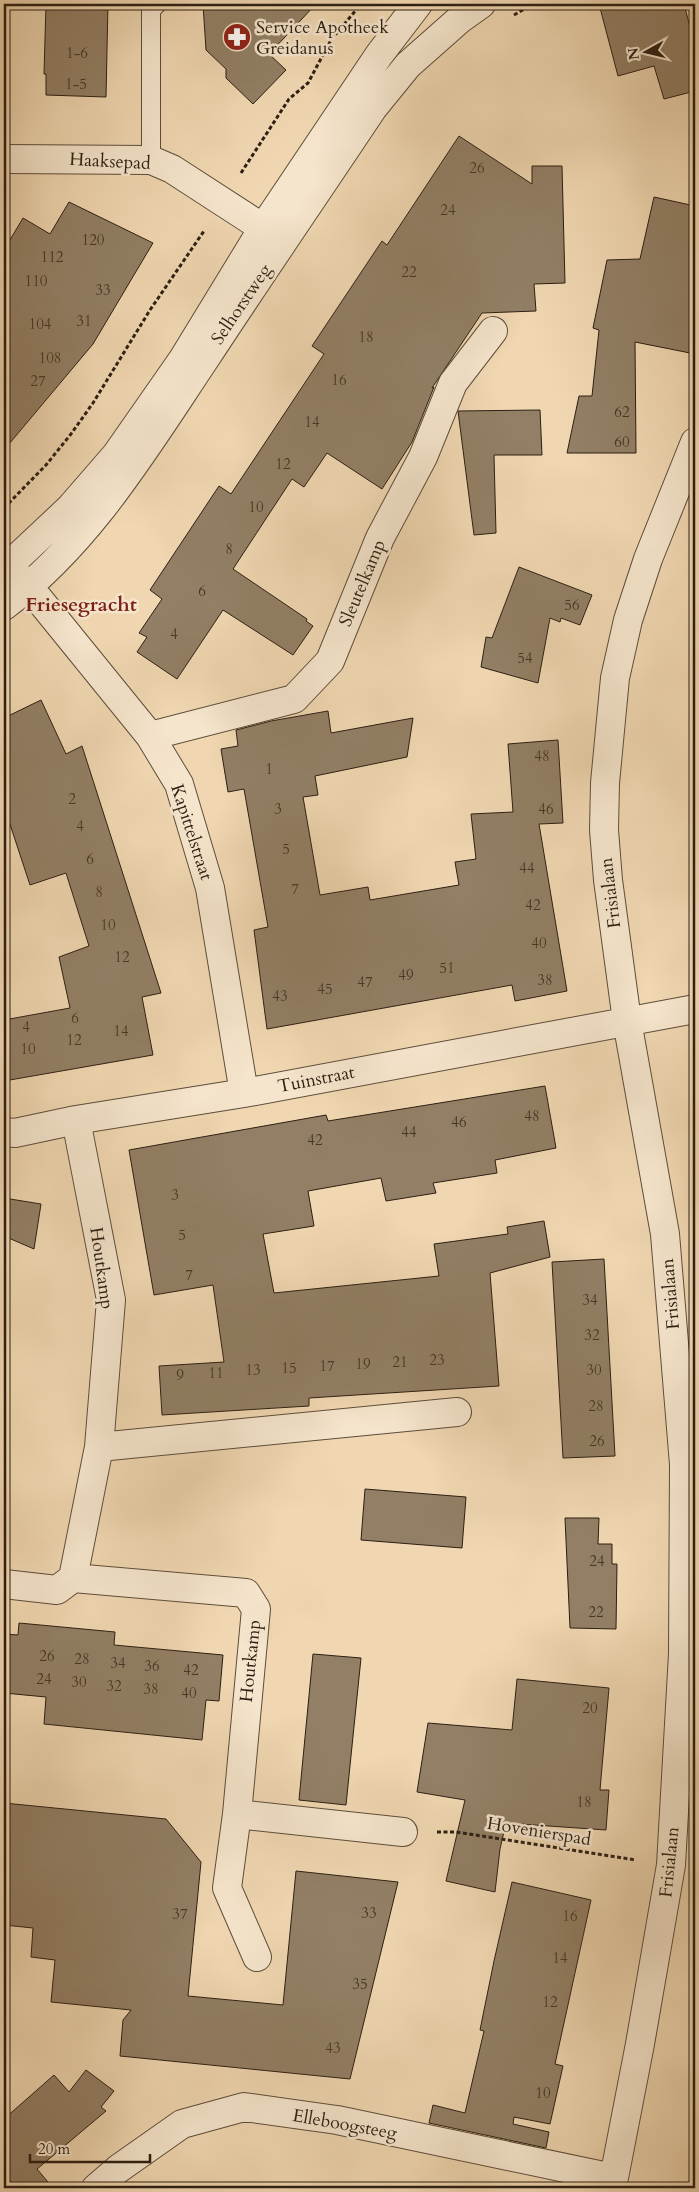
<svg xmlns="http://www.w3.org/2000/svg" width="699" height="2192" font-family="Cardo,serif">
<rect width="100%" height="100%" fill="#f0d7b1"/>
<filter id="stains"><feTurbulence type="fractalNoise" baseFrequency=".004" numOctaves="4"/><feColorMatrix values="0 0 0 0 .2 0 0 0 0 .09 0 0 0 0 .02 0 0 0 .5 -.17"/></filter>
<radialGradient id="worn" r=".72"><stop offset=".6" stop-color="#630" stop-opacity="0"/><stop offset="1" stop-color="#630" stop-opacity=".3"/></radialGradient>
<path fill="#927f65" stroke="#2c1f13" d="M46,4H108L106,97L46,95V74H44Z
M203,4H316L269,54L286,70L253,104L226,78V69L206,50Z
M599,4H684L695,46V91L664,99L654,66L618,76Z
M459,136L532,184V166H562L565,283L534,284L536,311L482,313L432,388L434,387L412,442L382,489L327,453L304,487L292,479L233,569L307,619L306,621L313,626L293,655L223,610L177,679L137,652L147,637L139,633L162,599L150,590L219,486L231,494L324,354L312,346L382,241L387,245Z
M654,197L695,206V354L635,342L636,453H567L579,396H592L599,330L593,328L607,260L640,259Z
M69,202L153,243L93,344L4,450V250L23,218L50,234Z
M540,410L542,455H494L496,533L474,535L458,411Z
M519,567L592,595L580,625L561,618L560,622L550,618L538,683L481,667L486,637L492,638Z
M41,700L66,754L82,746L161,993L142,997L153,1055L4,1081V1020L70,1008L59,957L89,946L66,873L30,885L4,806V718Z
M328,711L331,733L413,718L407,757L315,776L318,795L303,797L320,895L368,887L370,900L459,885L455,862L476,859L471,814L513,812L508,744L558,740L563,823L539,824L567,991L515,1001L512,985L267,1029L254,930L268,927L244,789L228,792L221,749L238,746L236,730L271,721Z
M545,1086L556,1148L495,1160L497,1173L433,1183L436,1193L386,1201L381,1178L308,1191L314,1226L263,1234L274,1293L439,1276L434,1244L508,1234L507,1227L544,1221L550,1257L490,1273L499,1386L309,1398V1406L162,1415L159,1366L224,1362L213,1285L154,1295L129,1150L326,1115L328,1121Z
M4,1198L41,1204L34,1249L4,1236Z
M604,1259L615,1456L563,1458L552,1262Z
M365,1489L466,1497L462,1548L361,1540Z
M565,1518H599L598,1544H612V1564H617L616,1629L570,1628Z
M19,1623L115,1632L114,1645L223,1655L219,1701L206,1700L202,1740L44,1724L46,1697L4,1693V1634L18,1635Z
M313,1654L361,1658L346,1805L299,1800Z
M517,1679L609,1688L600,1790H609L606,1830L506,1823L500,1849L495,1892L446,1881L465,1800L417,1792L428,1723L512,1730Z
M4,1803L166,1819L201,1862L188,1996L283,2005L296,1871L398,1882L350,2079L120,2056L123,2020L131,2010L51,2002L55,1960L31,1957L33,1928L4,1925Z
M512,1882L591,1900L555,2064L563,2066L550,2124L514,2117L513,2124L549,2132L546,2148L429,2123L433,2105L465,2113L484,2031L480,2030L494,1961Z
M86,2070L114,2091L101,2107L106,2111L37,2169L53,2188H4V2119L54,2075L69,2092Z"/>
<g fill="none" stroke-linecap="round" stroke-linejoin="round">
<defs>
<path id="service" d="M151,160V10L157,4"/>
<path id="minor" d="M4,159L151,160L172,169L283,241
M12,569L38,598L150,736L179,784L210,888L244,1093
M150,736L294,699L330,661L380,538L423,457L453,383L493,331
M4,1132L15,1133L76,1120L244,1093L695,1009
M99,1447L457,1412
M73,1578L99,1447L111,1300L76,1120
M4,1584L57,1590L73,1578L246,1593L256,1609L237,1814L227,1888L257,1957
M237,1814L403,1832
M96,2188L118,2169L182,2124L244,2107L337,2120L613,2178
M612,2188L640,2044L671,1865L683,1654L684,1464L665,1234L627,1021L608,880L604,830L605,783L615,678L628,620L648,559L695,442"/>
<path id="tertiary" d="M4,570L70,508L116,455L183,359L263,228L379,55L418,4
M4,606C90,542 146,447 205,359C260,275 317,192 373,108L408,65L460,19L481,4"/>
</defs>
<use href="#service" stroke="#5d4d3a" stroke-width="20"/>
<use href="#minor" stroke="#5d4d3a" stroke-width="30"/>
<use href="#tertiary" stroke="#5d4d3a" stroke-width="30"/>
<path stroke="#2c1f13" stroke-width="3" stroke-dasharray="4 2.5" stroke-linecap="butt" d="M514,15L533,4
M241,173L289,99L308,83L331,40L361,4
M4,508L46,465L71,434L93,403L150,310L204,231
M437,1832H456L636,1860"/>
<use href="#service" stroke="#f5e5cc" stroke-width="18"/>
<use href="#minor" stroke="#f5e5cc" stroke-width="28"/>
<use href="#tertiary" stroke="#f5e5cc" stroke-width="28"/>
</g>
<defs>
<symbol id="pharmacy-disc" viewBox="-11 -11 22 22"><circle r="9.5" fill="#8f2418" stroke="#f5e5cc"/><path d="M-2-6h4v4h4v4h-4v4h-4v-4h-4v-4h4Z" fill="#fff"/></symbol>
</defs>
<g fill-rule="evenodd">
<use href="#pharmacy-disc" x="221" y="21" width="32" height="32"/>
</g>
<g text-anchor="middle" stroke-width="5" stroke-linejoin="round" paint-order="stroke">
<g font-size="15" fill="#463728">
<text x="77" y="58">1-6</text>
<text x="76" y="89">1-5</text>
<text x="477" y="173">26</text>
<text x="448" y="215">24</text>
<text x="93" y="245">120</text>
<text x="52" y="262">112</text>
<text x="409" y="277">22</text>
<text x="36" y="286">110</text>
<text x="103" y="295">33</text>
<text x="84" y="326">31</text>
<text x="40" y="329">104</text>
<text x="366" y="342">18</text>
<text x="50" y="363">108</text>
<text x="339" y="385">16</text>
<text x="38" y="386">27</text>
<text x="622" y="417">62</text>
<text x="312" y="427">14</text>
<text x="622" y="447">60</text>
<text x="283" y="469">12</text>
<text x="256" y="512">10</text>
<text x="229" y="554">8</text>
<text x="202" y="596">6</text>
<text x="572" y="610">56</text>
<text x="174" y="639">4</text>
<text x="525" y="663">54</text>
<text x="542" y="761">48</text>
<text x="269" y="774">1</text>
<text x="72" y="804">2</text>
<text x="278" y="814">3</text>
<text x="546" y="814">46</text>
<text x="80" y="831">4</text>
<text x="286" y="854">5</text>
<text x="90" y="864">6</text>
<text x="527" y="873">44</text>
<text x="295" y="894">7</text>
<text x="99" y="897">8</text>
<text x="533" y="910">42</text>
<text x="108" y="930">10</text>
<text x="539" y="948">40</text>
<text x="122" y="962">12</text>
<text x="447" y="973">51</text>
<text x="406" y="980">49</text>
<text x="545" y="985">38</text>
<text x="365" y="987">47</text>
<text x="325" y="994">45</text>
<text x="280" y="1001">43</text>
<text x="75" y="1023">6</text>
<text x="26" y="1032">4</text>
<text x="121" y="1036">14</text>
<text x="74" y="1045">12</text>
<text x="28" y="1054">10</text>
<text x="532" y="1121">48</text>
<text x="459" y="1127">46</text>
<text x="409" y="1137">44</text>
<text x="315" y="1145">42</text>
<text x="175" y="1200">3</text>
<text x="182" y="1240">5</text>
<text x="189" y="1280">7</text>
<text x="590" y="1305">34</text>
<text x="592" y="1340">32</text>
<text x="437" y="1365">23</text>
<text x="400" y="1367">21</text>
<text x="363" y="1369">19</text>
<text x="327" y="1371">17</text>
<text x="289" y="1373">15</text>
<text x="253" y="1375">13</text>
<text x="594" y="1375">30</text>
<text x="216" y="1378">11</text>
<text x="180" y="1380">9</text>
<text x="596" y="1411">28</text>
<text x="597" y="1446">26</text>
<text x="597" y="1566">24</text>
<text x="596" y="1617">22</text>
<text x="47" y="1661">26</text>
<text x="82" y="1664">28</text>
<text x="118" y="1668">34</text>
<text x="152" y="1671">36</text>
<text x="191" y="1675">42</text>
<text x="44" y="1684">24</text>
<text x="79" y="1687">30</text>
<text x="114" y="1691">32</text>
<text x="151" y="1694">38</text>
<text x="189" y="1698">40</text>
<text x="590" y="1713">20</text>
<text x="584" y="1807">18</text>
<text x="369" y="1918">33</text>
<text x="180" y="1919">37</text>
<text x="570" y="1921">16</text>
<text x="560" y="1963">14</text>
<text x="360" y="1989">35</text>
<text x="550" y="2007">12</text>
<text x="333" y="2053">43</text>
<text x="543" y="2098">10</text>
</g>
<g font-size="18" fill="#2c1f13" stroke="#f5e5cc" text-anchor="start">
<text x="256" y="33">Service Apotheek<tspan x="256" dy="21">Greidanus</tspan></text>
</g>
<g font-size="18" fill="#2c1f13" stroke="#f5e5cc">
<text transform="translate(110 161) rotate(3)" y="6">Haaksepad</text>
<text transform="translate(241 304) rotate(-56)" y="6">Selhorstweg</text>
<text transform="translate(362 583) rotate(-67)" y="6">Sleutelkamp</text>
<text transform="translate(192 832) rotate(72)" y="6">Kapittelstraat</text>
<text transform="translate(610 893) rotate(-97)" y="6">Frisialaan</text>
<text transform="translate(316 1079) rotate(-11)" y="6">Tuinstraat</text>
<text transform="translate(102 1268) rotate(82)" y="6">Houtkamp</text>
<text transform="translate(670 1294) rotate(-95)" y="6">Frisialaan</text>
<text transform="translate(250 1661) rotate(-84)" y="6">Houtkamp</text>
<text transform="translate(539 1831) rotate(9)" y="6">Hovenierspad</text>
<text transform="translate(669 1862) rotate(-84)" y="6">Frisialaan</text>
<text transform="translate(345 2124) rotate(10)" y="6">Elleboogsteeg</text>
</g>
<g font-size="20" font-weight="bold" fill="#7a1f14" stroke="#f5e5cc">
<text x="81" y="611">Friesegracht</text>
</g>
</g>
<rect width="699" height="2192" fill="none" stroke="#f0d7b1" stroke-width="20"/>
<rect x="5" y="5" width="689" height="2182" fill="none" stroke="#2c1f13" stroke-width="2.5"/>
<rect x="10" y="10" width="679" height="2172" fill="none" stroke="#2c1f13"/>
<g transform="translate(646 52) rotate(262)" stroke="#f5e5cc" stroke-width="4" paint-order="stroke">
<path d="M0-4L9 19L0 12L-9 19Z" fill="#2c1f13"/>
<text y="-8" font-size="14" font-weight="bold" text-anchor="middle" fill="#2c1f13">N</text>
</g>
<path d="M30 2154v8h120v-8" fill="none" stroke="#2c1f13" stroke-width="2.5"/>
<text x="38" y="2154" font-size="15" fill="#2c1f13" stroke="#f5e5cc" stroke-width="4" paint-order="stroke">20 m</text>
<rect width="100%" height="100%" filter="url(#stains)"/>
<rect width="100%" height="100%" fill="url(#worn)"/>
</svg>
